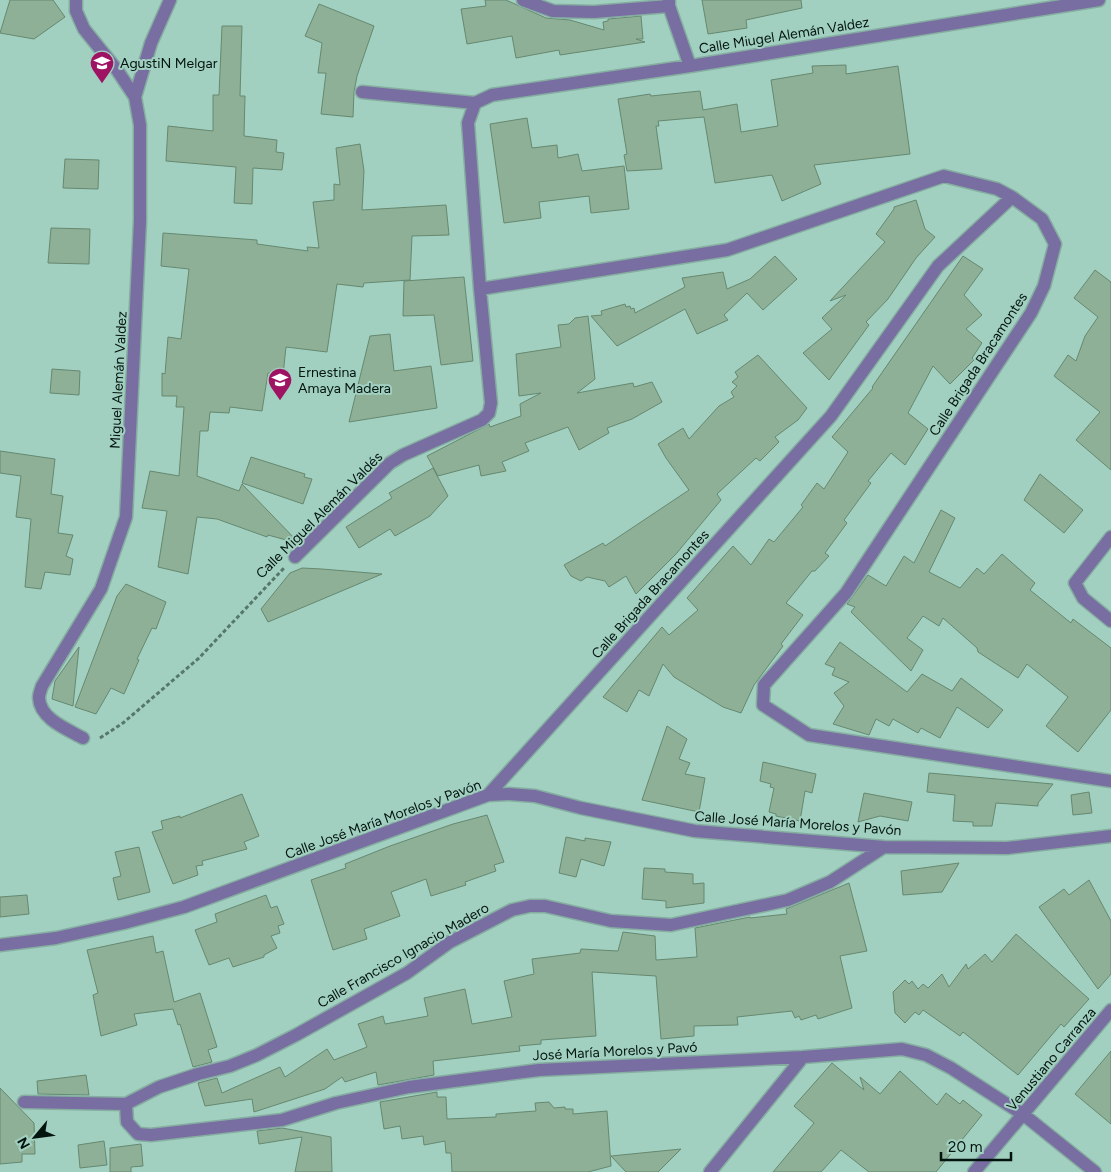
<svg xmlns="http://www.w3.org/2000/svg" width="1111" height="1172" font-family="Figtree,sans-serif">
<rect width="100%" height="100%" fill="#a1d0c1"/>
<path fill="#8db096" stroke="#668870" d="M10,0H53L65,17L34,39L0,33Z
M485,0H506L546,18L570,20L604,30L603,22L608,21V19L641,16L643,39H636L645,42L560,55L559,50L516,58L512,36L467,44L461,9L486,6Z
M702,0H801L802,8L746,20L747,28L708,34Z
M319,4L374,26L357,76L354,92L353,117L321,114L326,73H318L322,43L305,36Z
M222,26H242L240,96H245L244,136L277,140L276,152L284,153L282,170L253,168L252,204L234,203L236,167L166,161L168,126L213,131V95H219Z
M846,65V74L898,66L910,154L814,165L821,184L782,201L772,175L715,183L704,117L658,121L659,126H656L662,169L627,171L624,155L627,154L618,99L650,94L651,96L700,91L703,110L737,104L741,132L778,126L771,80L813,73L812,66Z
M527,118L532,148L557,145L558,158L578,154L582,171L624,166L629,209L591,213L589,196L539,202L541,218L504,223L490,124Z
M360,144L364,171L362,210L446,205L449,235L412,236L410,280L364,283L363,287L337,284L327,352L286,347L283,375L268,373L262,411L230,407L229,413L210,412L208,431H200L197,476L239,491L242,484L298,542L297,543L268,535L267,537L217,519L197,517L188,574L158,567L167,511L142,508L150,471L179,476L184,407H176L177,396H162V373L165,374L168,337L181,339L189,269L161,266L163,233L257,240V244L308,251L307,247L319,248L313,202L334,200V184L340,185L336,148Z
M65,159L99,160L98,189L63,188Z
M916,200L925,229L935,237L916,258L888,299L866,322L869,325L829,380L803,353L832,329L822,318L846,295L830,301L885,242L876,234L894,209V207Z
M51,228L90,229L89,264L48,263Z
M775,256L797,279L763,310L747,293L724,315L728,320L697,334L685,309L617,346L591,316L602,315L601,311L625,304L626,307L630,306L631,309L634,308L635,313L685,287L682,278L723,272L727,289L750,279Z
M963,256L983,269L964,295L982,315L966,329L982,343L972,358L974,360L950,384L933,366L908,413L928,429L905,465L891,453L868,481L871,483L844,520L847,523L825,553L829,556L815,571H812L786,603L803,615L781,644L783,646L754,685L741,713L723,707L674,677L663,664L649,696L639,690L627,712L603,697L662,627L669,635L698,610L687,598L733,546L751,565L769,539L774,542L803,507L801,505L817,483L824,489L848,452L832,437L873,388L872,387Z
M1095,270L1111,282V470L1076,440L1100,412L1054,376L1068,355L1076,361L1085,336L1098,317L1074,298Z
M464,277L473,361L441,365L434,315L403,316L404,281Z
M588,316L595,379L577,393L633,383L634,387L652,382L662,402L632,419L607,428L609,433L579,450L568,427L525,443L529,451L502,462L506,471L481,476L479,465L438,476L427,456L489,424L490,427L521,416L520,404L541,393L519,396L516,354L561,347L558,325L569,324L575,318Z
M390,334L394,371L431,366L437,408L349,422L370,336Z
M758,355L807,408L798,420L775,437L779,442L760,461L756,458L717,494L721,500L676,554L636,594L626,576L609,587L605,581L587,577L581,581L571,576L564,565L603,543L605,546L689,490L666,458L658,444L683,428L689,439L719,406L734,397L731,392L737,386L732,382L738,377L735,372Z
M52,369L80,371L79,395L50,393Z
M0,451L55,459L51,494L63,496L58,533L73,535L66,556L73,559L70,575L45,572L41,589L25,587L31,519L16,517L21,476L0,473Z
M251,457L305,474L304,477L312,479L303,504L242,483Z
M433,468L448,496L430,516L395,536L390,529L359,548L346,527L392,498L389,493Z
M1040,474L1083,510L1064,533L1024,500Z
M941,510L955,518L929,572L960,588L977,568L984,574L1002,554L1035,583L1030,590L1071,623L1073,619L1111,648V710L1078,752L1046,726L1068,697L1027,664L1018,678L978,652L977,648L943,618L939,626L923,616L907,638L923,650L911,671L851,612L855,607L847,604L868,575L886,586L904,556L914,563Z
M302,568L322,569L382,574L268,622L261,609L290,573Z
M126,584L166,602L156,629L152,628L137,659L139,660L124,694L111,688L96,714L75,707L117,596Z
M840,642L907,692L922,674L952,691L961,678L1003,710L988,728L957,707L940,738L921,728L918,733L893,719L889,726L876,719L869,735L833,724L844,706L834,693L849,682L832,675L835,668L825,664Z
M79,647L73,706L52,699L55,681Z
M667,726L687,739L679,759L690,763L685,774L705,778L699,812L642,800Z
M763,762L816,774L812,793L805,791L800,821L776,816V814L769,812L774,788L770,787L771,784L760,781Z
M929,773L1053,784L1038,803V806L996,803L992,826H973V822L953,821L955,795L927,792Z
M1089,792L1092,813L1073,815L1071,795Z
M864,793L912,802L908,821L880,816L858,822Z
M242,794L259,836L244,842L247,849L202,861L203,865L196,866L198,875L173,884L152,832L163,829L161,821L180,816V818Z
M487,815L504,862L494,865L496,871L465,882L466,885L431,896L426,879L391,892L400,916L364,929L367,939L333,950L311,880L346,868L345,864L390,846L453,824Z
M566,837L585,841V838L611,842L604,866L581,859L576,877L559,873Z
M139,847L150,892L118,900L113,878L121,876L115,852Z
M959,863L942,892L903,895L901,871Z
M644,868L665,869V872L693,874V884L704,883V903L666,908V901L642,899Z
M1089,880L1111,921V974L1098,989L1039,907L1064,889L1069,895Z
M849,883L867,951L840,956L852,1008L818,1019L816,1015L801,1020L799,1016L795,1018L792,1011L737,1017L738,1025L694,1026V1036L661,1039L656,976L592,972L596,1036L541,1040V1044L519,1046L520,1051L433,1061L434,1075L378,1085L376,1072L345,1082L342,1077L325,1089L254,1112L252,1099L205,1106L198,1083L217,1078L222,1093L280,1067L285,1077L327,1049L334,1060L367,1047L358,1024L383,1016L385,1024L428,1016L424,998L465,989L472,1024L512,1017L504,981L534,974L532,959L580,953L581,949L618,951L623,932L655,936L656,960L697,957L695,928L750,917V918L787,914L786,909Z
M27,895L29,914L0,917V897Z
M266,895L271,908L277,906L284,924L278,926L280,933L271,936L277,948L264,955V957L233,967L229,958L209,965L195,930L217,922L215,914Z
M1016,934L1089,999L1064,1027L1061,1024L1018,1075L963,1032L960,1036L923,1010L919,1015L915,1012L905,1023L895,1013L893,992L905,980L909,984L912,981L918,989L923,984L928,988L942,974L949,987L966,964L968,969L985,954L992,962Z
M153,936L156,953L163,951L174,1002L200,993L217,1047L208,1050L212,1062L193,1067L180,1024L178,1025L173,1009L134,1014L137,1025L101,1036L93,995L98,993L87,950Z
M1111,1051V1124L1075,1094Z
M832,1063L864,1090L860,1077L880,1094L900,1071L937,1105L946,1093L960,1104L963,1100L982,1115L936,1172H869L841,1150L821,1172H773L814,1123L794,1106Z
M86,1075L89,1095L38,1094L37,1081Z
M0,1088L34,1123L35,1154H22V1162L0,1164Z
M437,1092V1097H446L447,1119L496,1117V1114L536,1111L535,1103L549,1102L554,1108L565,1107V1109H573V1114L607,1111L611,1166L588,1172H452L451,1153H446L445,1141L424,1145L423,1136L402,1139L400,1126L384,1129L380,1102Z
M282,1128L331,1137L332,1172H295L302,1137L259,1144L257,1131Z
M104,1141L107,1165L80,1168L78,1145Z
M141,1144L143,1166L131,1167V1172H110V1148Z
M681,1149L658,1172H626L611,1156Z"/>
<g fill="none" stroke-linecap="round" stroke-linejoin="round">
<defs>
<path id="minor" d="M76,0V11L84,29L117,70L135,97L140,125V221L126,517L101,589L42,686C41,689 39,694 39,698C40,719 67,729 83,738
M523,0L553,11L594,12L669,6
M669,0V6L690,66
M362,92L475,103
M135,97L151,43L170,0
M475,103L492,95L690,66L1099,0
M480,289L727,250L944,176L997,189L1012,197L1042,219L1055,244L1044,286L1031,313L846,593L764,685L763,705L809,735L1111,781
M1111,537L1075,583L1083,598L1111,621
M295,557L390,463L403,455L482,420L489,413L491,403L480,289L468,123L475,103
M488,795L831,416L938,266L1012,197
M0,945L56,938L124,923L184,907L488,795L509,794L535,796L581,808L695,831L884,847L1007,848L1111,836
M24,1102L126,1104L159,1087L198,1074L230,1066L257,1055L296,1035L407,973L450,942L512,910L530,906H545L611,921L671,925L788,900L830,882L884,847
M126,1104L127,1122L138,1134L151,1135L282,1120L336,1103L409,1087L539,1070L803,1057L902,1049L926,1055L951,1068L1024,1115L1095,1172
M710,1172L803,1057
M974,1172L1111,1010"/>
</defs>
<use href="#minor" stroke="#85aea1" stroke-width="15"/>
<path stroke="#57776d" stroke-width="3" stroke-dasharray="4 2.5" stroke-linecap="butt" d="M100,738L123,723L199,658L284,568"/>
<use href="#minor" stroke="#796ea2" stroke-width="12"/>
</g>
<defs>
<symbol id="school-pin" viewBox="-11 -11 22 30"><path d="M0 17L-7.5 6A9.5 9.5 0 1 1 7.5 6Z" fill="#9e1462" stroke="#a1d0c1"/><path d="M0-5L7-2L0 1L-7-2ZM-4 1L0 2.5L4 1V4Q0 6-4 4Z" fill="#fff"/></symbol>
</defs>
<g fill-rule="evenodd">
<use href="#school-pin" x="88" y="49" width="28" height="38"/>
<use href="#school-pin" x="266" y="366" width="28" height="38"/>
</g>
<g text-anchor="middle" stroke-width="4" stroke-linejoin="round" paint-order="stroke">
<g font-size="14" fill="#03130e" stroke="#a1d0c1">
<text transform="translate(784 35) rotate(-9)" y="5">Calle Miugel Alemán Valdez</text>
<text transform="translate(978 364) rotate(-57)" y="5">Calle Brigada Bracamontes</text>
<text transform="translate(118 380) rotate(-87)" y="5">Miguel Alemán Valdez</text>
<text transform="translate(319 515) rotate(-45)" y="5">Calle Miguel Alemán Valdés</text>
<text transform="translate(650 594) rotate(-48)" y="5">Calle Brigada Bracamontes</text>
<text transform="translate(383 819) rotate(-20)" y="5">Calle José María Morelos y Pavón</text>
<text transform="translate(798 823) rotate(4)" y="5">Calle José María Morelos y Pavón</text>
<text transform="translate(403 955) rotate(-30)" y="5">Calle Francisco Ignacio Madero</text>
<text transform="translate(615 1051) rotate(-3)" y="5">José María Morelos y Pavó</text>
<text transform="translate(1051 1059) rotate(-50)" y="5">Venustiano Carranza</text>
</g>
<g font-size="14" fill="#03130e" stroke="#a1d0c1" text-anchor="start">
<text x="120" y="68">AgustiN Melgar</text>
<text x="298" y="377">Ernestina<tspan x="298" dy="16">Amaya Madera</tspan></text>
</g>
</g>
<g transform="translate(35 1137) rotate(241)" stroke="#a1d0c1" stroke-width="4" paint-order="stroke">
<path d="M0-4L9 19L0 12L-9 19Z" fill="#03130e"/>
<text y="-8" font-size="14" font-weight="bold" text-anchor="middle" fill="#03130e">N</text>
</g>
<path d="M941 1152v8h70v-8" fill="none" stroke="#03130e" stroke-width="2.5"/>
<text x="948" y="1152" font-size="15" fill="#03130e" stroke="#a1d0c1" stroke-width="4" paint-order="stroke">20 m</text>
</svg>
